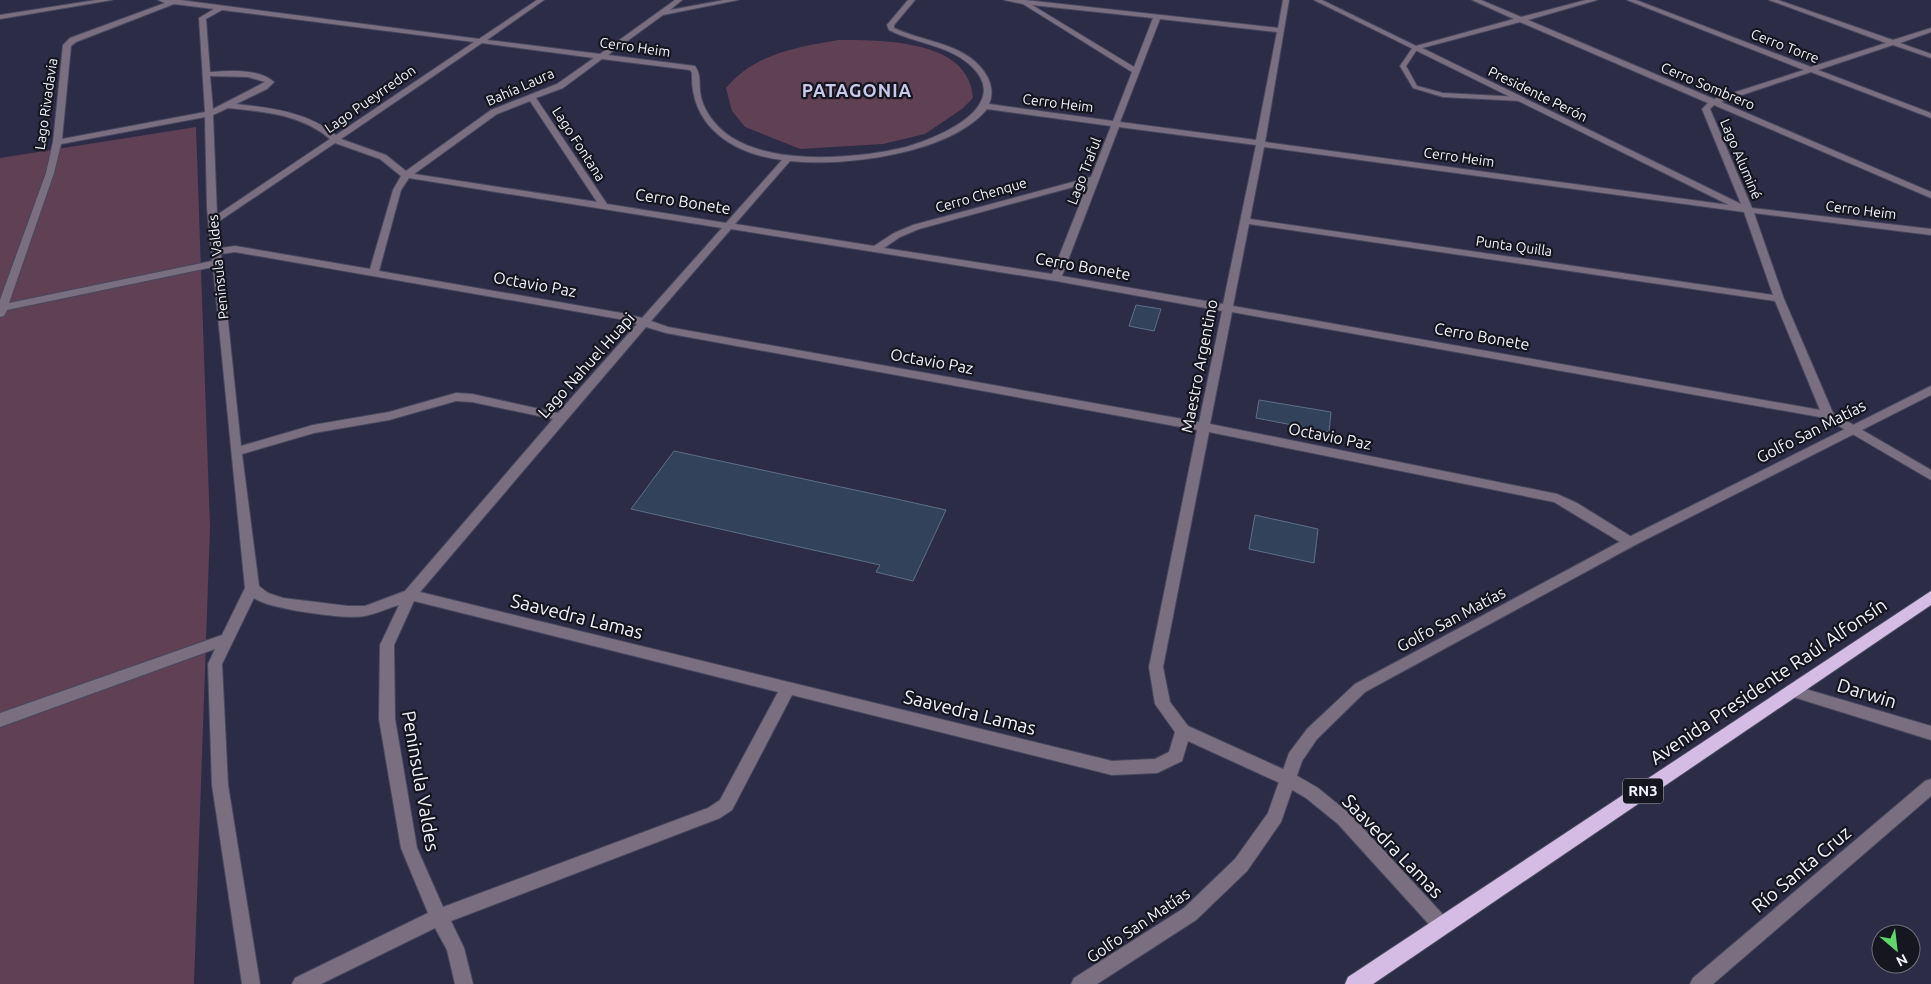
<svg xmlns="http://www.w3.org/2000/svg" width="1931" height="984" font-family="Ubuntu,sans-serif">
<rect width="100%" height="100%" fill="#2c2c46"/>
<path fill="#5f4055" d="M838,40C881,40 970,39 973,98L962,109L925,134L883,144L800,149L745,127L732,111L726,88C753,54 798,47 838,40Z
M196,127L210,527L194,984H0V158Z"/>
<path fill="#31425a" stroke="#5d6f89" d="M1136,305L1161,309L1154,331L1129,326Z
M1259,400L1331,412L1329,432L1256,418Z
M674,451L892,498L946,510L913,581L876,572L880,565L631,509Z
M1255,515L1318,529L1314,563L1249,549Z"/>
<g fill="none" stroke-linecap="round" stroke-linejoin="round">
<defs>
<path id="service" d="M1413,47L1418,48L1406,66L1417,86L1443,93L1521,97L1524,99L1521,101L1443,97L1413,88L1400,66Z"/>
<path id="minor" d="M96,0H112L0,19V15Z
M158,0H180L479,39L537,0H544L487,40L600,54L675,0H682L670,10L724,0H738L663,15L608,55L695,66C701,75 699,81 700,91C702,110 716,127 731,137C760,155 797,158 831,157C856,156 882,153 906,147C939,138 1016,105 969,64C947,45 914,43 889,30L887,25L908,0H915L894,25V28C925,43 970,43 988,78C992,87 993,95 989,104L1113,121L1132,72L1023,4L1004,0H1025L1278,28L1283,0H1289L1265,142L1729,205L1314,0H1322L1416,46L1514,19L1472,0H1481L1521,17L1586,0H1597L1528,20L1714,99L1804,70L1627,0H1636L1811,67L1886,43L1769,0H1778L1893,40L1931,28V32L1900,43L1931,54V58L1893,45L1818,70L1931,113V118L1811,72L1721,102L1931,192V198L1714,105L1710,109L1752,208L1931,229V235L1754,213L1784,299L1833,413L1931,470V480L1825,418L1232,312L1210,424L1557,494L1577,503L1635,539L1637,542L1635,545H1625L1554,502L1209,432L1163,667L1170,702L1188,726L1294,774L1318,788L1350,814L1448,920L1451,926L1448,932L1442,935L1436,932L1338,824L1306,798L1282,784L1188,741L1182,761L1157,773L1112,775L792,695L732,810L720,818L451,921L464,948L473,984H455L447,950L435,928L321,984H292L295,978L428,913L401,848L379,719L380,645L399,605C388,608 376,614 365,616C347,620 268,609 254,598L222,664L228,785L260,984H242L212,785L208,664L215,649L0,727V713L222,635L245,588L213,267L7,310L4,316L0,317V300L46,173L53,142L63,45L70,38L165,3ZM174,4L214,9L199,18L205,112L62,139L71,46L76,42ZM1032,5L1153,18L1134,67ZM222,10L474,42L336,135C307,112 272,108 236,104L267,89L274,82C258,68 229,71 210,72L206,19ZM1160,19L1277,32L1256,140L1120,122ZM1520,22L1708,103L1702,109L1741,204L1422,48ZM482,43L594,58L557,84L491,110L406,171L386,155L341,139ZM602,59L690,70L692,73C690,127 733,154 782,160L726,223L607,204L536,98L563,88ZM210,76L248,77L265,82L213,109ZM530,101L597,202L414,174L497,114ZM228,108C265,112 300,114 330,139L217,215L213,115ZM987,109L1111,126L1091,177L913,225L894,233L874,246L735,224L790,161C844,167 950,154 987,109ZM205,117L207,208L212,261L9,303L54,173L61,144ZM1119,127L1256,145L1223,304L1062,276ZM335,143L380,159L401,176L393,190L370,269L235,246L221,248L218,222ZM1264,147L1744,212L1773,295L1250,219ZM409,178L722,228L642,318L627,314L379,271L401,190ZM1088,183L1052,274L884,248L900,237L919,229ZM1249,224L1775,301L1820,410L1233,306ZM731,229L1056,281L1222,311L1199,422L668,327L651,321ZM235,252L625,320L637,324L558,413L472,394L456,393L389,412L313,425L241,446L221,254ZM646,327L666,333L1197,430L1149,667L1155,704L1175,732L1169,752L1155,759L1112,761L420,592ZM456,401L472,402L553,419L405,591L365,606H348L283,598L268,593L259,586L242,454L314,433L389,420ZM414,601L778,692L720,800L708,808L443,907L417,848L395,719L394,645Z
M1792,685L1931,726V740L1787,695L1785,691L1787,687Z"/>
<path id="tertiary" d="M1931,386V395L1635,545L1365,692L1317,739L1302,761L1281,822L1247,871L1196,920L1097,984H1071L1074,978L1184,908L1235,859L1268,813L1289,753L1307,729L1355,684L1625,539Z
M1931,779V796L1713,984H1690L1693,978L1925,781Z"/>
<path id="trunk" d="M1931,591V605L1373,984H1345L1348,977Z"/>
</defs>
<use href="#service" stroke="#48485f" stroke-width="2"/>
<use href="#minor" stroke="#48485f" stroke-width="2"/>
<use href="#tertiary" stroke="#48485f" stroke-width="2"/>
<use href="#trunk" stroke="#48485f" stroke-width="2"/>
<use href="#service" fill="#7a6f81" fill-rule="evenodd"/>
<use href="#minor" fill="#7a6f81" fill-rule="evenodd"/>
<use href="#tertiary" fill="#7a6f81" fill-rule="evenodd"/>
<use href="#trunk" fill="#d4bce4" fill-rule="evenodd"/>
</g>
<g text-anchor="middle" stroke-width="4.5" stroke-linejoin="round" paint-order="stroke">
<g font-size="14" fill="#f1f2fc" stroke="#161621">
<text transform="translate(1785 46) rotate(21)" y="5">Cerro Torre</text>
<text transform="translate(635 47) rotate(8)" y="5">Cerro Heim</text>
<text transform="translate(1708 86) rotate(23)" y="5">Cerro Sombrero</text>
<text transform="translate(520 87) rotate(-24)" y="5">Bahía Laura</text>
<text transform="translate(1538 94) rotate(26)" y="5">Presidente Perón</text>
<text transform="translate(370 99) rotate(-35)" y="5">Lago Pueyrredon</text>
<text transform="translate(1058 103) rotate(7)" y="5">Cerro Heim</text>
<text transform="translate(46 104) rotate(-82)" y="5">Lago Rivadavia</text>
<text transform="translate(579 144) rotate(57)" y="5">Lago Fontana</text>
<text transform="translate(1459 157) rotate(8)" y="5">Cerro Heim</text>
<text transform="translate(1741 159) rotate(67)" y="5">Lago Aluminé</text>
<text transform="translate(1084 171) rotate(-69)" y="5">Lago Traful</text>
<text transform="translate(981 195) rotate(-16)" y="5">Cerro Chenque</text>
<text transform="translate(1861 210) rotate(7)" y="5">Cerro Heim</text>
<text transform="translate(1514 246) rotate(8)" y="5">Punta Quilla</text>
<text transform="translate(218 267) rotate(-96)" y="5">Peninsula Valdes</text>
</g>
<rect fill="#161621" stroke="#afb0ba" stroke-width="1" x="1623" y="778.5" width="40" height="25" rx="4"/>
<g font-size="15" font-weight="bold" fill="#f1f2fc">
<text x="1643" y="796">RN3</text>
</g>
<g font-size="16" fill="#f1f2fc" stroke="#161621">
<text transform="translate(683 201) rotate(9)" y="6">Cerro Bonete</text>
<text transform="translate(1083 266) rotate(10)" y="6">Cerro Bonete</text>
<text transform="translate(535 284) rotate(10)" y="6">Octavio Paz</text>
<text transform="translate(1482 336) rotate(10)" y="6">Cerro Bonete</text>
<text transform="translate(932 361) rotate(10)" y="6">Octavio Paz</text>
<text transform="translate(586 365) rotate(-48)" y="6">Lago Nahuel Huapi</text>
<text transform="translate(1199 366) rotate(-79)" y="6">Maestro Argentino</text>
<text transform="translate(1811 431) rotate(-27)" y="6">Golfo San Matías</text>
<text transform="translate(1330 436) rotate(11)" y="6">Octavio Paz</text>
<text transform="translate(1451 619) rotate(-28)" y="6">Golfo San Matías</text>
<text transform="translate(1138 925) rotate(-34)" y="6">Golfo San Matías</text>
</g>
<g font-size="18" font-weight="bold" letter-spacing="1" fill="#c9caeb" stroke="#161621">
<text x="857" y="97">PATAGONIA</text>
</g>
<g font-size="19" fill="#f1f2fc" stroke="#161621">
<text transform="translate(577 616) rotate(14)" y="7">Saavedra Lamas</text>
<text transform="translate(1768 681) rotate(-34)" y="7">Avenida Presidente Raúl Alfonsín</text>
<text transform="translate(1867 693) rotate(17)" y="7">Darwin</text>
<text transform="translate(970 712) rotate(14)" y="7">Saavedra Lamas</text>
<text transform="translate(421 781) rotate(80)" y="7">Peninsula Valdes</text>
<text transform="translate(1393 846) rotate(46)" y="7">Saavedra Lamas</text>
<text transform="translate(1801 869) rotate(-40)" y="7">Río Santa Cruz</text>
</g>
</g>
<g transform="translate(1896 949) rotate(152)"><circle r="24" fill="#161621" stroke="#6e6e79"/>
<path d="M0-4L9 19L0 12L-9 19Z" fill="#60d56a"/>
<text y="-8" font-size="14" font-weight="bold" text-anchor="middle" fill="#f1f2fc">N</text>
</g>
</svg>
